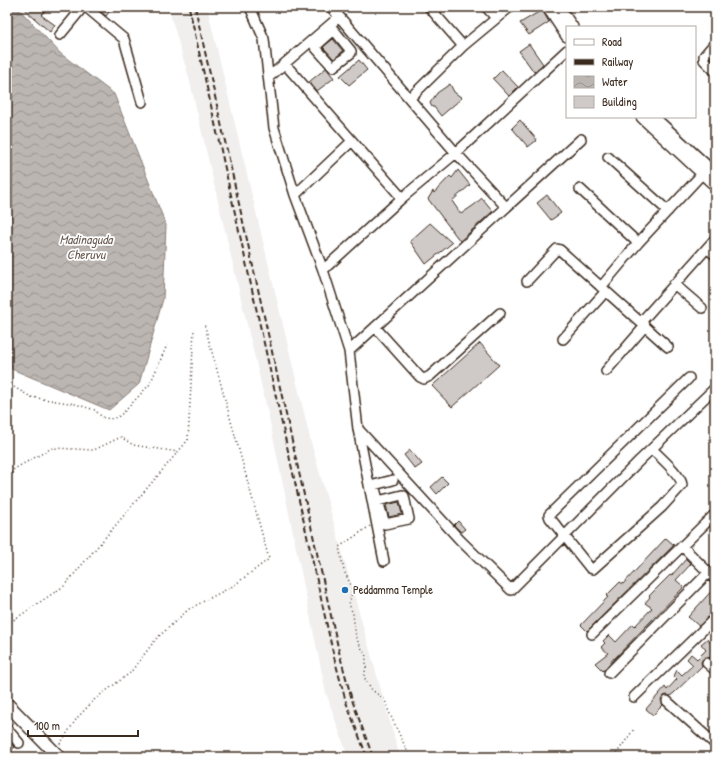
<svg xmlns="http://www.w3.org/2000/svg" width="722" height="764" font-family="'Patrick Hand',sans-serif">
<defs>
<pattern id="water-waves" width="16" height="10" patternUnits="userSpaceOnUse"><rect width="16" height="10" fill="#bcb6b3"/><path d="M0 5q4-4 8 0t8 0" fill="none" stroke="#9a9491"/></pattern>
</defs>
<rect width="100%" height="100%" fill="#fff"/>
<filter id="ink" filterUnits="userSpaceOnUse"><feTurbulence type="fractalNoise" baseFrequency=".025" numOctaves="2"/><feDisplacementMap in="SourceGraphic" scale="8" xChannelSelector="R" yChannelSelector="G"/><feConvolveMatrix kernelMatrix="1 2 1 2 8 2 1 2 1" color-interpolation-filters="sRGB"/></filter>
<g filter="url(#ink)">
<path fill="#f1efee" d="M168,7H207L311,442L400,757H348L326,693L270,422L189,78Z"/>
<path fill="url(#water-waves)" stroke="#887e77" d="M7,7H17L61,54L114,94L166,225L163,299L139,384L109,410L7,367Z"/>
<path fill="#cfcac7" stroke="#3b2a1e" d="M29,7H49L41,15L55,25L50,32L26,11Z
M95,7H113L106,16Z
M542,10L549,22L529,35L520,23Z
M333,39L343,51L334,59L323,47Z
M529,44L543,64L534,72L519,51Z
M359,60L367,70L349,85L340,76Z
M326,68L334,78L317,91L309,82Z
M502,70L518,87L509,96L493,79Z
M450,84L454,92L462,98L441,116L434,107H432L430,103L437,93Z
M520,120L537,140L528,147L512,128Z
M458,170L470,185L452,201L461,214L474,205L482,198L493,211L460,241L428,199L433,191L434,193L450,176L452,178Z
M547,195L561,213L551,220L537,203Z
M430,223L452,243L426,264L410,241Z
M480,343L499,365L452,407L432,386Z
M410,450L422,464L415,469L404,455Z
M442,477L448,483L437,494L431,487Z
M399,502L402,514L389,517L386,505Z
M458,521L465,529L461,532L454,525Z
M666,538L674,545L587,631L581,625L608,597L606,596L620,582L623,584Z
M686,559L691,564L676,580L684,587L614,659V658L603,671L595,663L608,653L601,647L605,643L603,641L609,635L616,642L633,624L635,626L652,608L645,603L650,597L649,596L670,575L671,576Z
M715,587V612L711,614L699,626L688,617Z
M707,639L715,648V652L709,658L705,657L703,659L701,662L702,666L674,693L670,696L666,695L663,697L661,700L663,705L653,715L646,709L665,687L667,690L677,679L674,676L677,670L682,675L693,665L687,659L691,654L697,659L706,650L701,644Z
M7,738L15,747L7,754Z"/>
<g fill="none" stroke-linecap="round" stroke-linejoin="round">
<defs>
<path id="minor" d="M86,7L124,39L142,102
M250,7L264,39L274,128L295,195L323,270L349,351L358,429L384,561
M331,7L456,153L506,207
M429,7L463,46
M486,7L496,18
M334,30L351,51V53L333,67L315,47Z
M60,35L83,7
M715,43L704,56V60L715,71
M285,64L402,198
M269,77L339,17
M410,98L463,46L510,7
M608,157L668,211
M580,189L638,243
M295,195L352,141
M707,248L715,255
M323,270L402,198L456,153L567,50
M527,281L557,249L560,250L668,347
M674,284L702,308
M601,287L638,243L702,174
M641,322L715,239
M375,327L420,377L424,379L430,376L500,313
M563,339L606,291
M349,351L581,139
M606,371L645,326
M359,430L460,540L511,590L640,460L715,388
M652,449C659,456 682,476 682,485L662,507L593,569L590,568L550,518L549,515L689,378
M402,495L404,496L409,519L385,524L378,501Z
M377,496L374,485L393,480
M682,546L715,579
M592,634L715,514
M707,663L715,670
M609,673L708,573
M634,697L715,618
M667,701L715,744
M7,729L19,743"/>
<path id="tertiary" d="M548,7L567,36
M558,7L572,27
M642,117L715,185
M653,117L715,174"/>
<path id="secondary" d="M7,704L59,757"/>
</defs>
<use href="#minor" stroke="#3b2a1e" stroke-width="12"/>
<use href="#tertiary" stroke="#3b2a1e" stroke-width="14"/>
<use href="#secondary" stroke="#3b2a1e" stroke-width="15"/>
<path stroke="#3b2a1e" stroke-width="1.5" stroke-dasharray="1 3" stroke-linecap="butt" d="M7,383L31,397L75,404L95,410L102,417L110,419L118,417L124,412L150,384L167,345
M7,480L14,469L52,448L94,450L121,437L133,445L178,452
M370,526L339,547L344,571L353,589L349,604L353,614L356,638L366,656V667L364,677L372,690L385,700L389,712L410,757
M7,622L9,623L64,586L188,440L194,329
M60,744L77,718L95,699L130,673L156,639L189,609L233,586L269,559L204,323
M614,757L634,729"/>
<use href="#minor" stroke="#fff" stroke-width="9"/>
<use href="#tertiary" stroke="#fff" stroke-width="11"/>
<use href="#secondary" stroke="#fff" stroke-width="12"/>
<path stroke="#3b2a1e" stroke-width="2" stroke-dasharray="6 3" stroke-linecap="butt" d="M189,7L334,657L346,702L367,757
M195,7L340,656L352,700L373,757"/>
</g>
</g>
<circle fill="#1f6fb2" stroke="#fff" stroke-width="1.5" cx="345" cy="590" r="4"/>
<g text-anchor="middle" stroke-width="3.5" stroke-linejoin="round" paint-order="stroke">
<g font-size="12" fill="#3b2a1e" stroke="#fff" text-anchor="start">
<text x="353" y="594">Peddamma Temple</text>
</g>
<g font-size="13" font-style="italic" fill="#685b52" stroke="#fff">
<text x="86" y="244">Madinaguda<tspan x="86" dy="15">Cheruvu</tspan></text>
</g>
</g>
<rect width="722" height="764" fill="none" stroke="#fff" stroke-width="24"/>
<rect x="12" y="12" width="698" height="740" fill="none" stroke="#3b2a1e" stroke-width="1.5" filter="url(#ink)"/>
<rect x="566" y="26" width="130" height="92" fill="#ffffff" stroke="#b1aaa5"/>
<rect x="574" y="39" width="20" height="6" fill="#ffffff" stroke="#b1aaa5"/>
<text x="602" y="46" font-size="12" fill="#3b2a1e">Road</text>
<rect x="574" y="59" width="20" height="6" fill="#3b2a1e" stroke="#b1aaa5"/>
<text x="602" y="66" font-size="12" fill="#3b2a1e">Railway</text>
<rect x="574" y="76" width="20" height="12" fill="url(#water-waves)" stroke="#b1aaa5"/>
<text x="602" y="86" font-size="12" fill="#3b2a1e">Water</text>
<rect x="574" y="96" width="20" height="12" fill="#cfcac7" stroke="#b1aaa5"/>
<text x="602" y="106" font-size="12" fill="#3b2a1e">Building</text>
<path d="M28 730v6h110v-6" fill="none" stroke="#3b2a1e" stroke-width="2"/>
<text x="34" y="730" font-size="12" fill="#3b2a1e" stroke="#ffffff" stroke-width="3" paint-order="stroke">100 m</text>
</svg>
